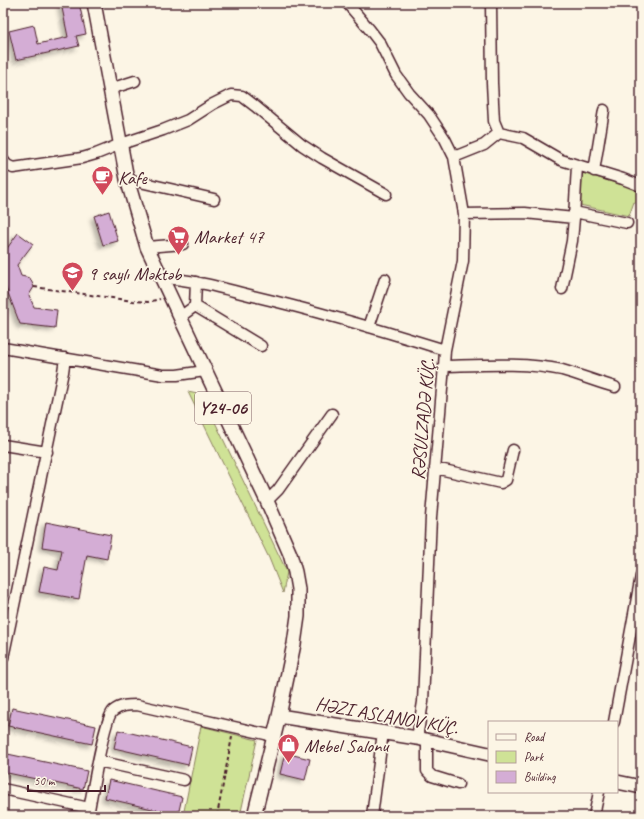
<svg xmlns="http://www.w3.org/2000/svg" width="644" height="819" font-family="Caveat,sans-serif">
<defs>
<filter id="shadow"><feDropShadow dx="-3.5" dy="3.5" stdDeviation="2" flood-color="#0004"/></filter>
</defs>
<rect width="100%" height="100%" fill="#fcf5e5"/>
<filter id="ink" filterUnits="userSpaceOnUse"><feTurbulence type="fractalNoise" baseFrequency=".025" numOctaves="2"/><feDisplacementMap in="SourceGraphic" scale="8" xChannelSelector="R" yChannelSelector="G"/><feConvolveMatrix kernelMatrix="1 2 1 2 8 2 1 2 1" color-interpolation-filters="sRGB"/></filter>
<g filter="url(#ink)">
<path fill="#cfe296" stroke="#8c8060" d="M582,173L637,189L639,196L641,197V205L634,202L629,216L580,205Z
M188,392L202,395L287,572L283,593L269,558Z
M201,726L257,740L240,816H183Z"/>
<path fill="#d4add5" stroke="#4a1f2b" filter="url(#shadow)" d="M61,3H79L86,34L76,36L79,46L16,60L9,31L34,25L38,44L68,37Z
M109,211L118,241L103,245L94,216Z
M18,233L33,244L17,265L21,276L30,278L34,287L29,295L34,307L57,310L55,328L20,324L3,280V254Z
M46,522L111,535L107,559L87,555L79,599L39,592L44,567L58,570L62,550L42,547Z
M12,708L96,726L92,744L8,726Z
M118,730L192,747L188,765L114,748Z
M3,753L87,771L83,789L3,772Z
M285,753L310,759L305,780L280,774Z
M109,780L182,797L178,815L105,798Z"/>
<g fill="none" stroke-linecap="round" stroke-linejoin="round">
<defs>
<path id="minor" d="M347,3L370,30L380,43L396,75L409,93L429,115L445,139L454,157
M110,89L135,81
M499,133L523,138L561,160L623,179L641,186
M3,160L7,165L13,168L82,158L96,154L121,144L163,130L188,120L213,104L231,95L242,96L255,106L302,145L322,158L386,194
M594,171L604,110
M127,179L214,199
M574,212L627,223
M464,214L525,213L574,218
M147,247L183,244
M160,278C191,279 223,288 253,296C317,311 381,330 445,350
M562,289L572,241L574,218L577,166
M195,306L261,346
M180,317L195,306L196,282
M369,327L385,279
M3,348L163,375H177L205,371
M444,366C482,365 525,362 562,370C580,375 597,382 615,387
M3,445L47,452
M435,468L501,483L506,480L513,450
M267,501L278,490L332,414
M3,658L63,372L65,358
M614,722L641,576
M417,738L423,702L431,517L444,366L445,350L463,261L464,214L454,157L484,145L499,133L494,121L492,83L491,3
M427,740V771L432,776L458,784
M98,761L184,780
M3,789L89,808
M88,816C91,799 104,719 113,711C121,705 128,705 137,705L274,736
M372,816L383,732
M594,816L599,792"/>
<path id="major" d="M94,3L127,179L147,247L267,501L290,554L295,572L298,589V616L294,644L279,716L254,816
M279,716L417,738L489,754
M617,782L641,787"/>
</defs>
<use href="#minor" stroke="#4a1f2b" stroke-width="13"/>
<use href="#major" stroke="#4a1f2b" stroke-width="16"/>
<path stroke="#4a1f2b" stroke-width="2" stroke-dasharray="4 3" stroke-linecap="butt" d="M34,287L133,301L148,302L160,299
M217,816L232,737"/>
<use href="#minor" stroke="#fcf5e5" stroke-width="10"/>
<use href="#major" stroke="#fcf5e5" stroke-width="13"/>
</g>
</g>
<defs>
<symbol id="cafe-pin" viewBox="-11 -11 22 30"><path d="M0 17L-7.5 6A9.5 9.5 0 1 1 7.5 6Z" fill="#d1495b" stroke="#fcf5e5"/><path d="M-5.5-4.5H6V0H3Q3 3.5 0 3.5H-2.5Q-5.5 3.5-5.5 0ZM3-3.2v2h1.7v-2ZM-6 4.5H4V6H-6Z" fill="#fff"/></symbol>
<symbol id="supermarket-pin" viewBox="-11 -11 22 30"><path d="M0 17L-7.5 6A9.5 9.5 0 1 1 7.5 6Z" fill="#d1495b" stroke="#fcf5e5"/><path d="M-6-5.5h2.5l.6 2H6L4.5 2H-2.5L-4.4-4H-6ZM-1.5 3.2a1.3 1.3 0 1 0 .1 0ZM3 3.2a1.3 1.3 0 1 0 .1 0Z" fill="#fff"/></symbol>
<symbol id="school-pin" viewBox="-11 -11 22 30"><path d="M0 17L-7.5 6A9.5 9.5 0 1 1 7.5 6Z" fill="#d1495b" stroke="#fcf5e5"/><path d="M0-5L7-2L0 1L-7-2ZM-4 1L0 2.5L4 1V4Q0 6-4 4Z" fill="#fff"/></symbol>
<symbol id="shop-pin" viewBox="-11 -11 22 30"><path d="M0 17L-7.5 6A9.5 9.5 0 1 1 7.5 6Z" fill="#d1495b" stroke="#fcf5e5"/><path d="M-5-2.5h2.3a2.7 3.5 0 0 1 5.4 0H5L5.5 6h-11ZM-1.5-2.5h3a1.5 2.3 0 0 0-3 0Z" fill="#fff"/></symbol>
</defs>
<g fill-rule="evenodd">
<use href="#cafe-pin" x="90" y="164" width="25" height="34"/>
<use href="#supermarket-pin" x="166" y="224" width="25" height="34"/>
<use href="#school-pin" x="60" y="260" width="25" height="34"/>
<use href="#shop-pin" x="276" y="732" width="25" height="34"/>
</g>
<g text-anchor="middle" stroke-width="3.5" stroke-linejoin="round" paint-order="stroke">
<rect fill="#fcf5e5" stroke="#7f5f63" stroke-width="1" x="195" y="392" width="56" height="32" rx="3"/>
<g font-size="18" font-weight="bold" fill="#4a1f2b">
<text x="223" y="414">Y24-06</text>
</g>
<g font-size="19" fill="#4a1f2b" stroke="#fcf5e5" text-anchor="start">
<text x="118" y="184">Kafe</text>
<text x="194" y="243">Market 47</text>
<text x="88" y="280">9 saylı Məktəb</text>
<text x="304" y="752">Mebel Salonu</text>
</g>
<g font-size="19" fill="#4a1f2b" stroke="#fcf5e5">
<text transform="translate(422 419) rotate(-85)" y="7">RƏSULZADƏ KÜÇ.</text>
<text transform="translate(387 715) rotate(10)" y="7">HƏZI ASLANOV KÜÇ.</text>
</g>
</g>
<rect width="644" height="819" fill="none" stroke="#fcf5e5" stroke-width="16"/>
<rect x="8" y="8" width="628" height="803" fill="none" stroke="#4a1f2b" stroke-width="1.5" filter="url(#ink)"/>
<rect x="488" y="721" width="130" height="72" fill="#fcf5e5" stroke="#b59f9b"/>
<rect x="496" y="734" width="20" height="6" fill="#fcf5e5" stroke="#b59f9b"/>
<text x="524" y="741" font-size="12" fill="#4a1f2b">Road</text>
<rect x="496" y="751" width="20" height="12" fill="#cfe296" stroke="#b59f9b"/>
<text x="524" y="761" font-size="12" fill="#4a1f2b">Park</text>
<rect x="496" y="771" width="20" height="12" fill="#d4add5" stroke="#b59f9b"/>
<text x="524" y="781" font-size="12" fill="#4a1f2b">Building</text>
<path d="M28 785v6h77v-6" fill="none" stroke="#4a1f2b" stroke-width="2"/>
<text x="34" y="785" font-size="12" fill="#4a1f2b" stroke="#fcf5e5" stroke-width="3" paint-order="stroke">50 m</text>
</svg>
